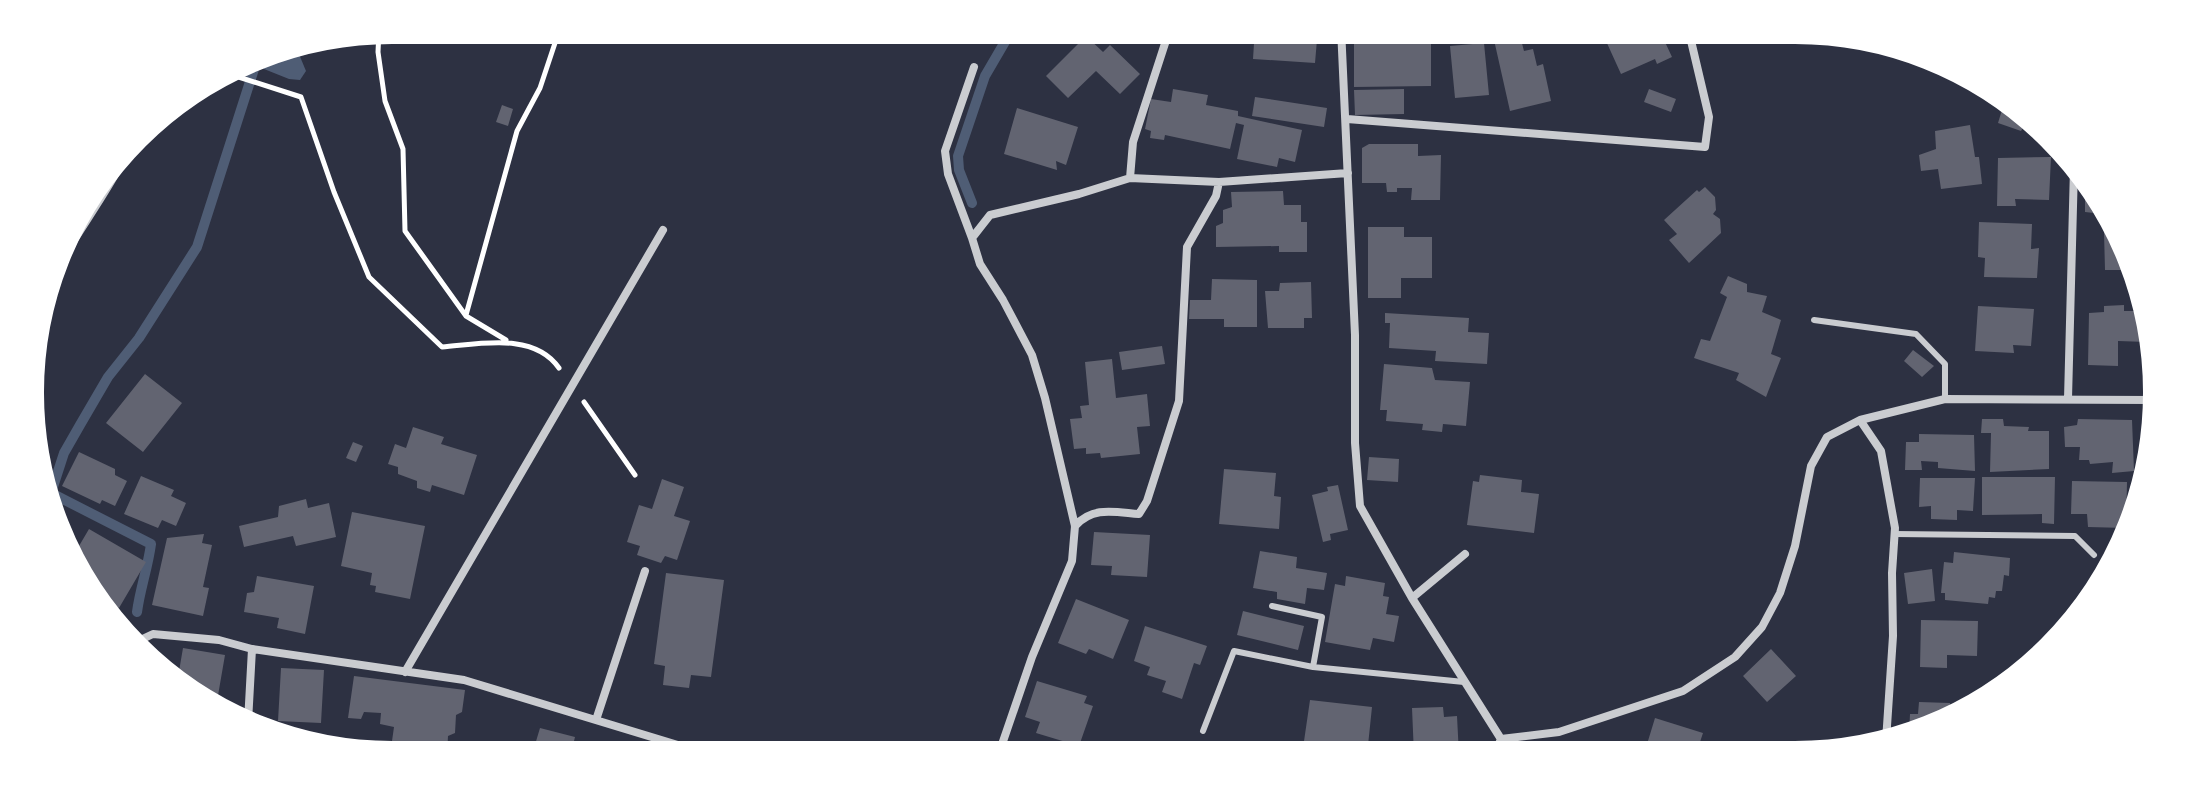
<svg xmlns="http://www.w3.org/2000/svg" width="2187" height="785" font-family="'Fira Sans Condensed',sans-serif">
<rect width="100%" height="100%" fill="#2d3142"/>
<path fill="#4f5d75" d="M296,47L306,71L300,80L289,79L244,61L253,56Z"/>
<g fill="none" stroke-linecap="round" stroke-linejoin="round">
<path stroke="#4f5d75" stroke-width="10" d="M972,203L959,170L958,156L985,76L1013,28
M137,612C140,589 148,567 151,544L51,493L64,453L80,425L108,377L139,338L197,247L255,66"/>
</g>
<path fill="#626471" d="M1255,28H1318L1315,63L1253,59Z
M1503,28H1518L1524,51L1533,49L1537,66L1543,64L1551,101L1510,111L1492,31Z
M1636,28H1669L1673,38L1665,42L1672,57L1657,64L1655,59L1621,74L1606,41Z
M1086,36L1103,52L1110,45L1140,74L1120,94L1096,71L1068,98L1046,76Z
M1431,39V86L1354,87V40Z
M1484,43L1489,95L1455,98L1450,46Z
M1173,89L1208,95L1206,105L1238,111V116L1302,130L1295,162L1279,158L1277,167L1237,159L1244,125L1236,123L1230,149L1165,135L1164,140L1150,138L1151,131L1145,129L1151,99L1171,102Z
M1404,89V114L1355,115L1354,90Z
M1649,89L1676,99L1671,112L1644,102Z
M1255,97L1327,108L1324,127L1252,116Z
M2005,100L2016,103L2037,127L2025,124L2021,131L1998,123Z
M502,105L513,109L508,126L496,122Z
M1017,108L1078,127L1066,165L1056,161L1057,170L1004,154Z
M1970,125L1975,157H1979L1982,184L1941,189L1938,169L1921,171L1919,155L1936,149L1935,131Z
M1369,144H1418V156L1441,155L1440,200H1411L1412,188H1397V192H1387L1386,183H1362V148Z
M2051,157L2049,200L2015,199L2016,206H1997L1998,158Z
M1705,187L1715,197L1716,210L1713,214L1720,219L1721,233L1689,263L1669,240L1677,234L1664,220L1697,190L1699,192Z
M1283,191L1284,205H1301V222H1307V252H1279V246L1216,247V226L1223,223V210L1232,207L1231,192Z
M2085,193H2095L2094,213L2085,212Z
M1979,222L2032,224L2031,249L2039,248L2037,278L1984,277L1985,258L1978,257Z
M1368,227H1404V237H1432V278H1401V298H1368Z
M2104,232H2117L2130,270H2105Z
M1728,276L1747,284V292L1767,296L1762,312L1781,320L1771,354L1781,358L1766,397L1736,380L1739,373L1694,358L1701,339L1710,341L1727,297L1720,293Z
M1212,279L1257,280V327H1224V319H1189L1190,300H1211Z
M1311,282L1312,318H1304V328H1268L1265,291H1279L1280,283Z
M2124,305V311H2144L2156,344L2154,365H2147V342L2118,341V366L2088,365L2089,313L2104,312V306Z
M1978,306L2034,309L2031,346L2013,345L2014,353L1975,351Z
M1385,313L1469,318L1468,332L1489,333L1487,364L1435,361L1436,351L1389,348L1390,323H1385Z
M1162,346L1165,364L1122,370L1119,352Z
M1913,350L1934,366L1922,377L1904,361Z
M1112,359L1116,398L1147,394L1150,426L1137,427L1140,454L1101,458L1100,453L1086,454V448L1074,449L1070,419L1082,418L1080,406L1089,405L1085,362Z
M1384,364L1432,368L1435,380L1470,382L1466,426L1443,424L1442,432L1422,430L1423,424L1386,421L1387,410H1380Z
M145,374L182,403L143,452L106,423Z
M1982,419H2003L2004,426L2029,427L2028,431H2049V469L1990,472L1991,433H1981Z
M2078,419L2132,420L2134,471L2112,473L2113,462L2090,464L2089,460H2079L2080,447H2065L2064,427L2077,425Z
M2142,426H2151L2147,475H2143Z
M413,427L444,437L441,444L477,455L464,495L432,485L430,492L417,488V481L398,474V467L388,464L395,444L406,448Z
M1919,434L1974,435L1975,471L1938,468V462L1921,461L1922,470H1905L1906,442H1919Z
M353,442L363,446L356,462L346,458Z
M79,452L115,469V475L127,481L115,506L102,500L100,504L62,486Z
M1369,457L1399,459L1398,482L1367,480Z
M1224,469L1276,473L1274,496L1281,497L1279,529L1219,524Z
M1480,475L1522,480L1521,492L1539,494L1534,533L1467,525L1473,481L1479,482Z
M141,476L174,490L171,496L186,503L176,526L162,520L158,528L124,514Z
M1982,477H2055L2054,524L2042,523V514L1982,515Z
M1920,478H1975L1973,511L1957,510V520L1931,519V506L1919,507Z
M662,479L684,487L674,516L690,521L677,560L665,556L661,563L637,555L640,546L627,542L639,505L652,509Z
M2072,481L2127,482L2126,528L2088,527L2087,514H2071Z
M1338,485L1348,530L1330,534L1331,540L1323,542L1312,495L1328,491L1327,487Z
M306,499L308,508L329,503L336,537L296,546L293,536L244,547L239,526L278,517L279,506Z
M352,512L425,526L410,599L375,592L376,586L370,585L372,573L341,566Z
M89,529L146,562L119,608L87,589L81,575L82,572L78,570L68,547L71,541L79,546Z
M1094,532L1150,535L1147,577L1111,575L1112,566L1091,565Z
M204,534L202,543L212,545L203,587L209,588L203,616L152,605L167,538Z
M1260,551L1297,557L1296,568L1327,573L1324,590L1307,588L1305,604L1277,599V592L1253,588Z
M1954,552L2010,558L2009,576L2004,575L2002,591H1996L1995,598L1989,597L1988,604L1945,600V593H1941L1944,562L1953,563Z
M1932,569L1935,601L1908,604L1904,573Z
M666,573L724,580L711,677L691,675L689,688L663,685L665,666L654,664Z
M257,576L314,586L305,634L277,628L279,618L244,612L247,593L254,592Z
M1346,576L1385,583L1383,596L1389,597L1386,614L1399,616L1394,642L1373,638L1370,650L1325,642L1335,584L1345,586Z
M1076,599L1129,620L1113,659L1089,649L1086,654L1058,643Z
M1243,611L1304,626L1298,650L1237,635Z
M1921,620L1978,621L1977,656L1947,655V668L1920,667Z
M1145,626L1207,646L1200,665L1194,663L1182,699L1162,692L1166,681L1147,675L1150,667L1134,661Z
M183,648L225,655L216,707L190,695L177,683Z
M1771,649L1796,676L1767,702L1743,676Z
M281,668L324,670L321,723L278,721Z
M354,676L465,690L462,712L456,715L455,733L448,736L447,755L427,757V753L411,752L412,743L392,741L394,727L380,724L381,713L364,712L361,719L348,718Z
M1037,681L1087,696L1084,703L1093,706L1079,746L1036,733L1040,722L1025,717Z
M1310,700L1372,707L1367,755L1303,748Z
M1919,702L1950,703L1949,721L1909,734L1910,714H1918Z
M1443,707L1444,717L1457,716L1459,755H1414L1412,708Z
M1655,718L1703,733L1696,754H1644Z
M540,728L575,737L570,757H529L527,746L534,748Z
M285,739L332,740V749L299,745Z
M1108,742L1146,755H1104Z"/>
<g fill="none" stroke-linecap="round" stroke-linejoin="round">
<path stroke="#fff" stroke-width="5" d="M379,31L378,52L385,101L403,149L405,231L466,316L506,340
M226,73L301,97L334,192L369,277L442,347C481,344 534,332 559,368
M466,315L517,131L540,88L560,28
M584,402L635,475"/>
<path stroke="#caccd0" stroke-width="6" d="M1814,320L1916,334L1945,364V399
M1894,534L2075,536L2094,555
M1272,606L1322,617L1313,667
M1203,731L1234,651L1313,667L1464,682"/>
<path stroke="#caccd0" stroke-width="8" d="M1341,28L1355,335V443L1360,506L1412,598L1501,739
M1347,119L1705,147L1709,117L1688,28
M1130,178L1219,182L1348,173
M972,238L948,174L945,151L974,67
M51,279C75,234 107,194 129,149
M2068,399L2074,168
M1860,420L1881,451L1895,528L1892,573L1893,636L1886,741
M1075,526C1093,506 1114,512 1139,514L1147,501L1179,401L1187,247L1216,196L1219,182
M1412,598L1465,554
M136,642L153,634L219,640L252,649L464,680L714,756
M405,672L663,230
M596,720L645,571
M248,722L252,649
M1501,739L1559,732L1683,691L1735,657L1762,627L1780,593L1795,546L1811,466L1827,437L1860,420L1945,399L2152,400
M1494,755L1501,739
M998,756L1032,657L1072,561L1075,526L1045,398L1032,355L1003,300L980,264L972,238L990,215L1079,194L1130,178L1133,142L1170,28"/>
</g>
<path d="M0 0H2187V785H0ZM392 42H1795A350 350 0 0 1 2145 392V393A350 350 0 0 1 1795 743H392A350 350 0 0 1 42 393V392A350 350 0 0 1 392 42Z" fill="#fff" fill-rule="evenodd"/>
<path fill="none" stroke="#fff" stroke-width="4" d="M392 42H1795A350 350 0 0 1 2145 392V393A350 350 0 0 1 1795 743H392A350 350 0 0 1 42 393V392A350 350 0 0 1 392 42Z"/>
</svg>
